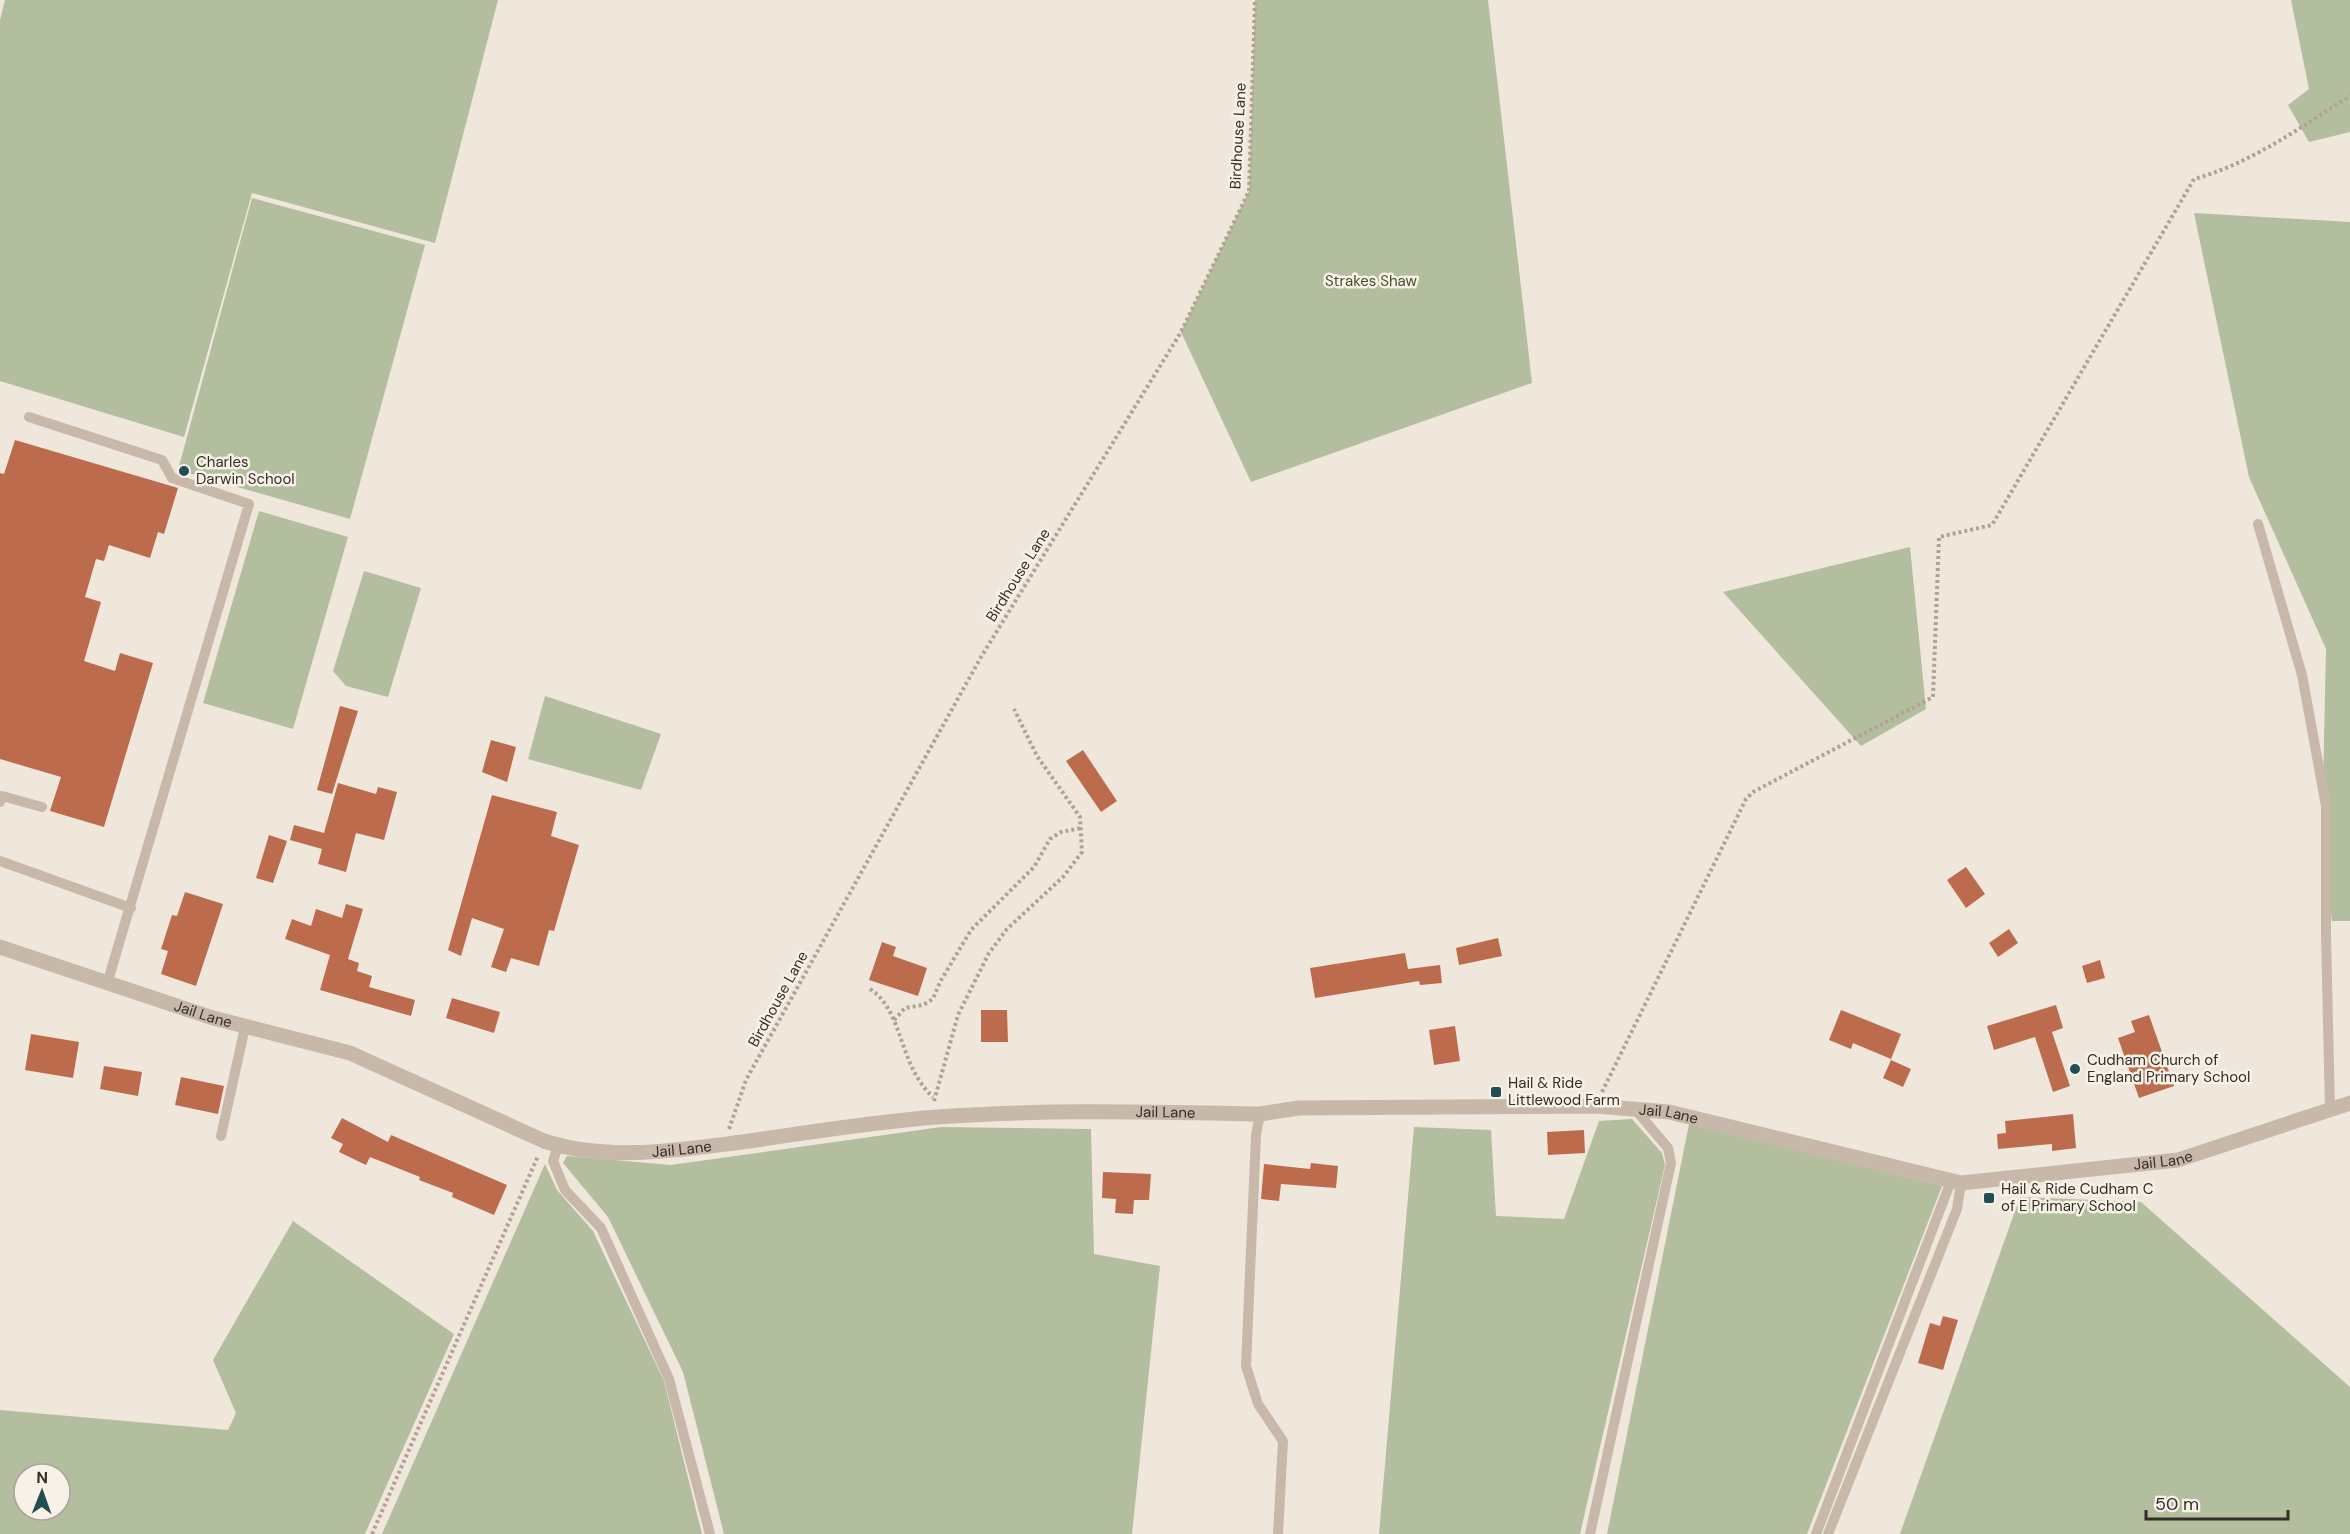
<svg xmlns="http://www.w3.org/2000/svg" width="2350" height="1534" font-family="'DM Sans',sans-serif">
<rect width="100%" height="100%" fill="#f0e7dc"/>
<path fill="#b2be9d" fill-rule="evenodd" d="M5,0H498L435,243L252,193L184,437L0,381V20Z
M1255,0H1488L1532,383L1251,482L1181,332L1249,191Z
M2291,0H2350V132L2309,142L2288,105L2309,89Z
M252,198L425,245L350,519L178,470Z
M2194,213L2350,222V921H2332L2322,835L2326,649L2249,477Z
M259,511L348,537L293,729L203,703Z
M1910,547L1926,709L1861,746L1723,592Z
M364,571L421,588L388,697L346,686L333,671Z
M545,696L661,734L641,790L528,759Z
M1632,1119L1662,1153L1665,1165L1580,1534H1379L1414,1127L1491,1130L1496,1216L1564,1219L1599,1121Z
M1689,1124L1942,1186L1807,1534H1607Z
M941,1127L1091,1129L1094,1254L1160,1266L1132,1534H724L683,1372L608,1217L563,1163L567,1156L671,1165Z
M545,1164L557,1190L593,1231L664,1381L702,1534H382Z
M2020,1197L2141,1202L2350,1387V1534H1900Z
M293,1221L454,1334L365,1534H0V1410L228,1430L236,1413L213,1360ZM24,1474H60V1510H24Z"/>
<path fill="#bc6c4d" d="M15,440L178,488L164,534L158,532L150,558L109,545L104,561L96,559L85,597L101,602L84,661L115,671L120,653L153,663L104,827L50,811L61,777L0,759V473L4,474Z
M340,706L358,711L332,794L317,790Z
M491,740L516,747L507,782L482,772Z
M1083,750L1117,801L1101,812L1066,761Z
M338,783L376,794L378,787L397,792L384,840L356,833L346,872L318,864L322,849L290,840L294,825L324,833Z
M492,795L557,812L551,836L579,845L554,931L549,930L539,966L511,958L506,972L491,967L504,929L472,918L461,956L448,950Z
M269,835L287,841L273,883L256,878Z
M1966,867L1985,894L1966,908L1947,880Z
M185,892L223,904L196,986L161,974L168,951L161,949L172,915L177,916Z
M346,904L363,909L348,959L359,963L357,971L372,976L369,987L415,1000L411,1016L320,990L330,955L285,939L292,919L311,926L316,909L342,918Z
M2009,929L2018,943L1998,957L1989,943Z
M1498,938L1502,956L1459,965L1456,948Z
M882,942L896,947L893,956L927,968L918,996L869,980Z
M1405,953L1408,969L1440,965L1442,983L1420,985L1419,981L1315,998L1310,968Z
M2100,960L2105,978L2087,983L2082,966Z
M452,998L500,1012L494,1033L446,1018Z
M2056,1005L2063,1028L2052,1032L2070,1086L2053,1092L2035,1037L1994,1050L1987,1026Z
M981,1010H1007L1008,1042H981Z
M1841,1010L1901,1034L1891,1059L1853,1043L1851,1049L1829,1040Z
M2149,1015L2174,1086L2139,1098L2118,1038L2135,1032L2131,1021Z
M1455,1026L1460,1061L1434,1065L1429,1030Z
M31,1034L79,1042L73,1078L25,1070Z
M1891,1060L1911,1069L1903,1087L1883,1078Z
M104,1066L142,1072L138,1096L100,1089Z
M181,1077L224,1086L218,1114L175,1105Z
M2073,1114L2076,1148L2052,1151V1144L1998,1149L1997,1134L2006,1133L2005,1121Z
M342,1118L388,1142L391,1135L507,1185L494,1215L452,1197L453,1193L419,1180L420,1177L370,1157L366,1165L339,1152L343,1144L331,1138Z
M1584,1130L1585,1153L1548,1155L1547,1132Z
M1311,1163L1338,1166L1336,1188L1281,1184L1279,1201L1261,1199L1264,1164L1310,1169Z
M1103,1172L1151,1174L1149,1200H1134L1133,1214L1115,1213L1116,1199L1102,1198Z
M1943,1316L1958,1320L1943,1370L1918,1363L1930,1323L1940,1326Z"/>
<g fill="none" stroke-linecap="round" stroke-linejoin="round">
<path stroke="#b3a293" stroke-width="4" stroke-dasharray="3 3" stroke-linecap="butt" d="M870,989C904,1011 898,1065 933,1097
M894,1020L905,1008L923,1005L933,999L940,982L971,930L1034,867L1050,839L1061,832L1081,828
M1602,1092L1746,799L1753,792L1933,697L1939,537L1992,525L2194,179C2250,164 2301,127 2350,96
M934,1101L958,1015L989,953L1007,929L1063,877L1082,852L1080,817L1037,756L1014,709
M729,1129L746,1080L981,657L1181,332L1249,191L1255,0
M372,1534L538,1156"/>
<path stroke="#c7b8a9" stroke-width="10" d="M29,417L162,460L172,478L249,504L107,984
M2258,524L2302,675L2326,806V935L2330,1110
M0,802L2,796L42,807
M0,861L131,908
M1260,1114L1256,1135L1246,1366L1258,1404L1283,1441L1278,1534
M221,1136L245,1027
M558,1146L553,1161L565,1190L601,1228L669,1379L710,1534
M1590,1534L1671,1163L1668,1148L1635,1109
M1816,1534L1951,1181
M1828,1534L1957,1209L1961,1183"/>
<path stroke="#c7b8a9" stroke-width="15" id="s1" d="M0,947L213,1018L350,1053L544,1141C605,1161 672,1151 734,1143C801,1134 869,1122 937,1117C1045,1109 1152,1112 1260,1114L1299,1108L1595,1106L1669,1112L1961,1183L2178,1160L2350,1103"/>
</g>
<g fill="#214e53" stroke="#f8f1e8" stroke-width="2">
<circle cx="184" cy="471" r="6"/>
<circle cx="2075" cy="1069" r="6"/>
<rect x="1490" y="1086" width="12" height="12" rx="3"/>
<rect x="1983" y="1192" width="12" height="12" rx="3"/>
</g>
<g text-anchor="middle" stroke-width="5" stroke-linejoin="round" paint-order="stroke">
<g font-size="15" fill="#352d28" stroke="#f8f1e8">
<text transform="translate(1238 136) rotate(-87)" y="5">Birdhouse Lane</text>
<text transform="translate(1018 575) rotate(-58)" y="5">Birdhouse Lane</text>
<text transform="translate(778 999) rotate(-61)" y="5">Birdhouse Lane</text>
<text dy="5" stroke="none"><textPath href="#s1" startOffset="214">Jail Lane</textPath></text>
<text dy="5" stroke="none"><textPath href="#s1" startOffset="1204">Jail Lane</textPath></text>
<text dy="5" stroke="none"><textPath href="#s1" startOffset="1708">Jail Lane</textPath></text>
<text dy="5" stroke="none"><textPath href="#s1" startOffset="718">Jail Lane</textPath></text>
<text dy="5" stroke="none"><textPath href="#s1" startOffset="2212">Jail Lane</textPath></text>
</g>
<g font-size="15" fill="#43512e" stroke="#f8f1e8">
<text x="1371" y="286">Strakes Shaw</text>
</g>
<g font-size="15" fill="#352d28" stroke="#f8f1e8" text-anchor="start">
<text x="196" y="467">Charles<tspan x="196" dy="17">Darwin School</tspan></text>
<text x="2087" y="1065">Cudham Church of<tspan x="2087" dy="17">England Primary School</tspan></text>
<text x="1508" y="1088">Hail &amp; Ride<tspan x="1508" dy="17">Littlewood Farm</tspan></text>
<text x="2001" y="1194">Hail &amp; Ride Cudham C<tspan x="2001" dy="17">of E Primary School</tspan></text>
</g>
</g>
<g transform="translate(42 1492) rotate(1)"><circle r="28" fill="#f8f1e8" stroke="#aaa39b" stroke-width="1.5"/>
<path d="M0-4.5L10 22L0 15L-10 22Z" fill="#214e53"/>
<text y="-9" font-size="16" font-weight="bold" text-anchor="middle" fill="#352d28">N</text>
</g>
<path d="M2146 1510v9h142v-9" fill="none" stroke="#352d28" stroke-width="3"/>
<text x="2155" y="1510" font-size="18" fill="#352d28" stroke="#f8f1e8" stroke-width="4.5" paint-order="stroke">50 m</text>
</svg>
